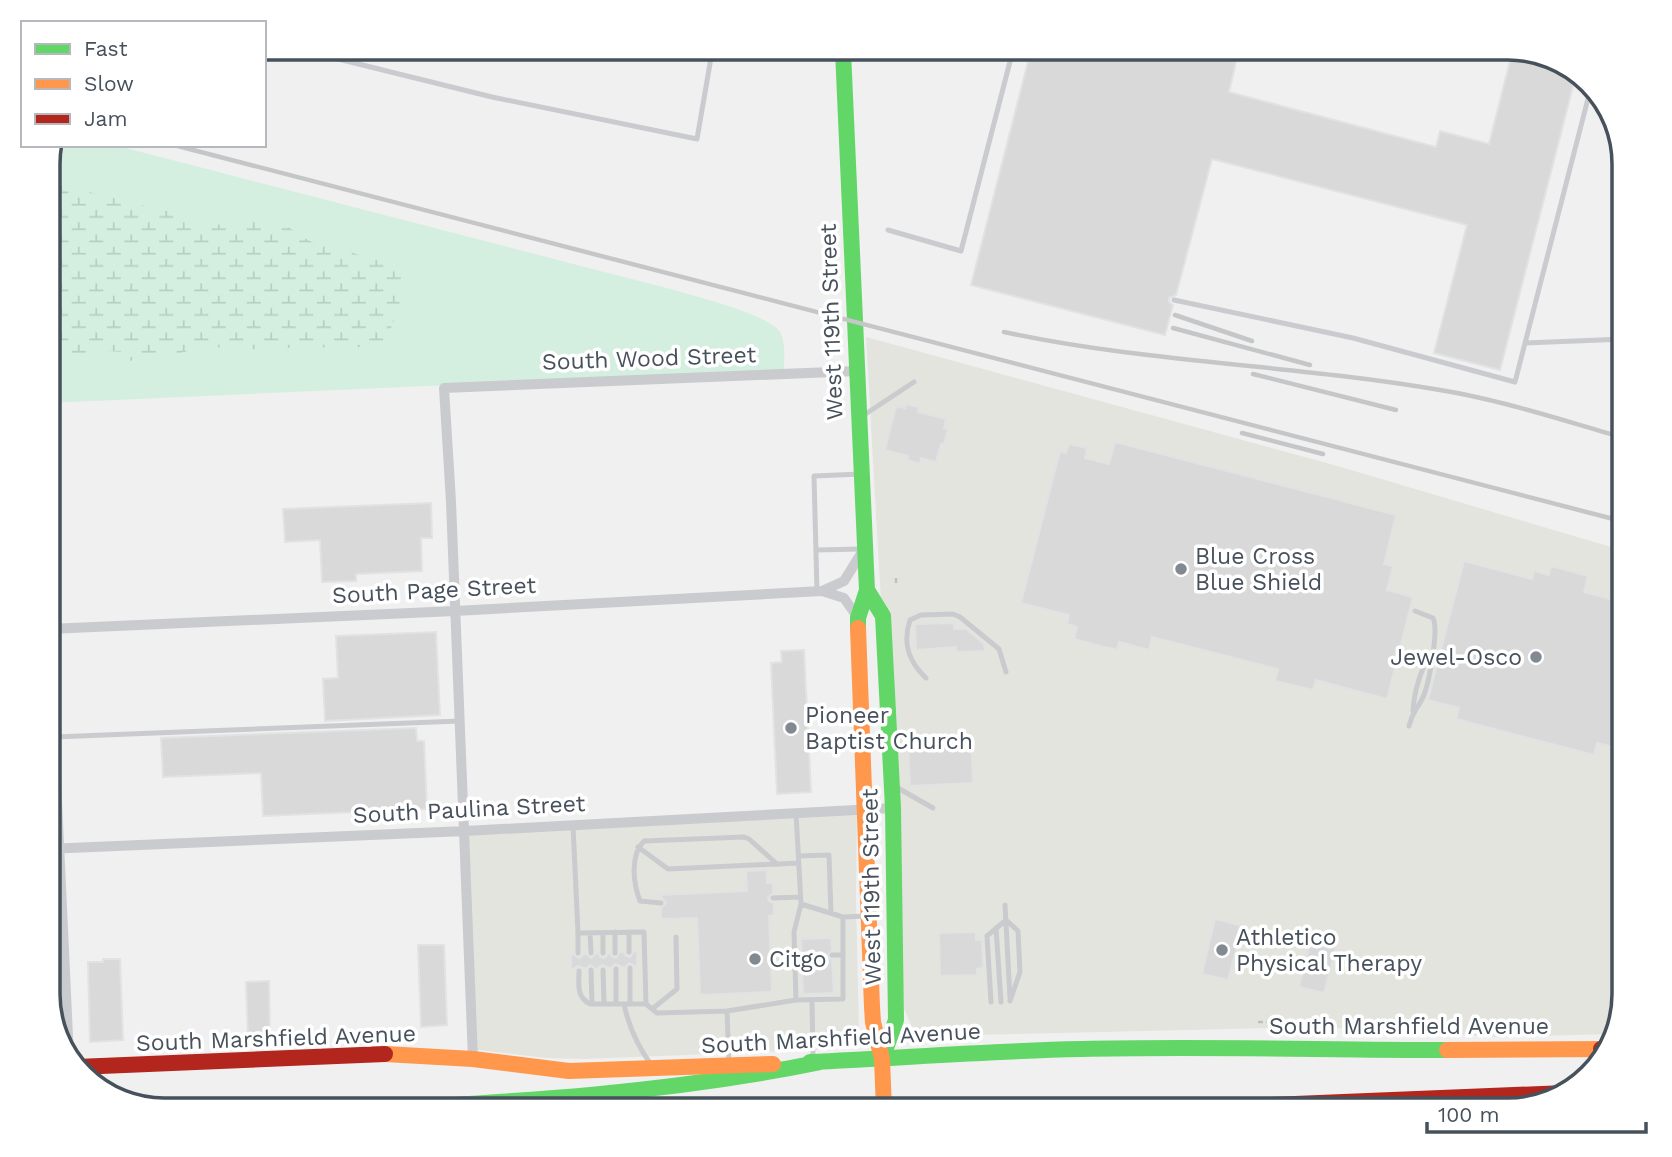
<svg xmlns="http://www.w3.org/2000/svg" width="1672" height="1157" font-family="'Work Sans',sans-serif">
<defs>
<pattern id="wetland-marsh" width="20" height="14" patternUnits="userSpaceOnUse" patternTransform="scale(1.75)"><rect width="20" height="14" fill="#d4efe0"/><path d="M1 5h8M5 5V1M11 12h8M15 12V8" fill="none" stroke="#b7cfc3"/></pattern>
</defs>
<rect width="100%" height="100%" fill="#f0f0f0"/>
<path fill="#e4e4de" d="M866,337L1334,465L1625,551V994L1613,1034L1497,1037L1316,1027L935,1036L925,1035L912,1027L904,1009Z
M857,812L856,898L859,1031L850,1046L842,1049L584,1059L545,1058L471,1049L462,830Z"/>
<path fill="#d4efe0" d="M52,145H114L674,290C697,297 768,314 780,332C786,343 784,358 784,370L47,403V156Z"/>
<path fill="url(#wetland-marsh)" d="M56,184L179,214C212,235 218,220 251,221C260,221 274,222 283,225C292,228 301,237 310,241C328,249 397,259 403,277C407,287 390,333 385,343L364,347L269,348L234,351L208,345L195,347L185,352L130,361L122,352L109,351L57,357L47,346V186Z"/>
<path fill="#d9d9da" stroke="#e1e2e3" stroke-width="2" d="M1239,49L1229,92L1436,147L1440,131L1489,144L1513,49L1573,67L1577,71L1500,370L1434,353L1467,225L1212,159L1176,295L1169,298V302L1173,305L1165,335L971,285L1031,50Z
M906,404L919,407L918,412L946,419L944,428L948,429L944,444H941L936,462L921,458L920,464L907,460L908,456L885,450L896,406L905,408Z
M1115,442L1396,515L1384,564L1393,566L1387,590L1413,597L1387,699L1316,680L1313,690L1275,681L1278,669L1152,637L1149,650L1119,642L1117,650L1074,639L1077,627L1067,624L1069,615L1021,603L1060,451L1066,453L1069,444L1087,448L1085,458L1109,464Z
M431,503L432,538H421L422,571L356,574V581L322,582L320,540L285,542L283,509Z
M1464,561L1532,579L1534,571L1549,575L1551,566L1588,576L1584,592L1625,603V750L1597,743L1594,755L1456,719L1459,708L1428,700Z
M954,623V629H966L984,644L985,651L956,652V647L916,650L915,624Z
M436,632L440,715L325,721L323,679L338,678L336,636Z
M804,650L811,792L777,794L771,663L782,662L781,651Z
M416,728L417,741H424L427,809L263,816L261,773L163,777L161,738Z
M971,738L973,783L910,786L908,741Z
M767,870V883H773V893L768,898L769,901L774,903V915L769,916L772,992L700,995L697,918L661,919V908L666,903L660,895L747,891L746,871Z
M1215,919L1242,926L1228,980L1202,974Z
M976,932V940H982L983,968L977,969V975L940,976L939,933Z
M1312,934L1338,940L1324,993L1299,987Z
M831,938L832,950L827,956L832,960L834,993L803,994L801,939Z
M418,945H444L447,1025L421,1027Z
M634,951H637V967L629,963L625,968L615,964L611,968L602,965L596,969L590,965L586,969L578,966L571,970V953L579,958L586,953L591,958L598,952L600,957L604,958L610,952L611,956L616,958L620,952H624L626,956L630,957Z
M103,959H120L123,1040L90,1042L88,962H103Z
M269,981L270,1035L248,1037L246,982Z
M1609,996H1624L1612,1036L1610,1035Z"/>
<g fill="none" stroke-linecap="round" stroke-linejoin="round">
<path stroke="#b7c3c0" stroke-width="2.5" stroke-dasharray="5 3.5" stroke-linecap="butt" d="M896,578V585
M1258,1022H1267"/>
<path stroke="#c9cbce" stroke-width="5" d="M322,55L492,97L697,139L712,52
M888,230L961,251L1013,50
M1174,300L1353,338L1515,382L1591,87
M1525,343L1625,339
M864,415L914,382
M816,550L862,549
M817,591L814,476L861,474
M926,678C909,662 902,644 910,620L921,615L953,614L960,617L999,649L1006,672
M1413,711C1414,690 1421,672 1429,654
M1409,726C1412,713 1415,712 1421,701C1429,688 1439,630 1433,618L1415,611
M54,737L460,721
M896,787L933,808
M796,813L801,904L794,932L796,1000
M573,825L578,933L644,932L646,1004L657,1013L727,1011L796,1000L843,999V917L867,916
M638,847L668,869L799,863
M798,856L829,855L831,913
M773,898L800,897
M661,903L640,901C633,883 630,855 644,841L744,837L749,839L777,864
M801,904L843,917
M1005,905L1010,998
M996,928L1001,1002
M615,932V953
M629,932V952
M578,933V953
M590,933L591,953
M603,933V953
M832,955H843
M47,959L63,958
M630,968V1004
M616,969V1004
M591,970L592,1004
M603,970L604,1004
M579,971C579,984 576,997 590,1004H646
M812,1000L813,1060
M991,1002L987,936L1006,920L1018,931L1020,972L1010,1001
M624,1004C629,1028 638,1047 652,1066
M652,1009L677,989L676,937
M727,1011L729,1064"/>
<path stroke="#c9cbce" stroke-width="10" d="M822,591L844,581L864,549
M47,849L465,831L893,808
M69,1058L49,629L455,611L822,591L844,598L858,618
M473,1059L451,502L444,388L856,371"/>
<path stroke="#63d668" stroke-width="16" d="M843,51L867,590L858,618V628
M867,590L883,616L893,808L896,1020L882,1059
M810,1062C900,1058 991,1051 1081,1049C1203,1046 1325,1050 1447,1050
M363,1110C517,1102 670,1093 821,1062"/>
<path stroke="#ff974d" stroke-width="16" d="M858,628L872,1007L873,1022L882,1059L884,1110
M1447,1050L1608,1049
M385,1054L473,1059L569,1071L773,1064"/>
<path stroke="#b3261e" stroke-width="16" d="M1601,1049H1608
M77,1067L385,1054
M1149,1110L1566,1093"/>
<path stroke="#c4c6c8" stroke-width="4.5" d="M174,145L1625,522
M1175,315L1252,341
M1173,328L1310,365
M1004,332C1148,363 1296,365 1440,390C1502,400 1564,421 1625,438
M1253,374L1396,410
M1242,433L1323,454"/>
</g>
<g fill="#828990" stroke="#fff" stroke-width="2.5">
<circle cx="1181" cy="569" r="7"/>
<circle cx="1536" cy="657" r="7"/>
<circle cx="791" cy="728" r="7"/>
<circle cx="1222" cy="950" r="7"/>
<circle cx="755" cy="959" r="7"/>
</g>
<g text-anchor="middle" stroke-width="7" stroke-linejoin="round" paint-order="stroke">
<g font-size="23" fill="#47515c" stroke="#fff">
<text transform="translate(831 322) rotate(-92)" y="8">West 119th Street</text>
<text transform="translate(649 358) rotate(-2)" y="8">South Wood Street</text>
<text transform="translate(434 590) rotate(-3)" y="8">South Page Street</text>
<text transform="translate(469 809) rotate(-3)" y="8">South Paulina Street</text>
<text transform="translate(871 887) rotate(-91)" y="8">West 119th Street</text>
<text x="1409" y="1034">South Marshfield Avenue</text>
<text transform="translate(276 1038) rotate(-2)" y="8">South Marshfield Avenue</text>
<text transform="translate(841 1038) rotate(-3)" y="8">South Marshfield Avenue</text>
</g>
<g font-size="23" fill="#47515c" stroke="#fff" text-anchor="start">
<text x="1195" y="564">Blue Cross<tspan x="1195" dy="26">Blue Shield</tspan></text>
<text x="1522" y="665" text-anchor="end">Jewel-Osco</text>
<text x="805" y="723">Pioneer<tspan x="805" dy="26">Baptist Church</tspan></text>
<text x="1236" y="945">Athletico<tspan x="1236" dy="26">Physical Therapy</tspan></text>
<text x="769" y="967">Citgo</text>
</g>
</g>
<path d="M0 0H1672V1157H0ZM164 60H1508A104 104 0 0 1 1612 164V994A104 104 0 0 1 1508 1098H164A104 104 0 0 1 60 994V164A104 104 0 0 1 164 60Z" fill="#fff" fill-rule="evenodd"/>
<path fill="none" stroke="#47515c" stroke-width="3.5" d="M164 60H1508A104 104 0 0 1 1612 164V994A104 104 0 0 1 1508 1098H164A104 104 0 0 1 60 994V164A104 104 0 0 1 164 60Z"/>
<rect x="21" y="21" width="245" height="126" fill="#ffffff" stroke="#b5b9be" stroke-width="2"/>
<rect x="35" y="44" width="35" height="10" fill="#63d668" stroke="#b5b9be" stroke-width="2"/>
<text x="84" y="56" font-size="21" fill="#47515c">Fast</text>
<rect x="35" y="79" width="35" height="10" fill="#ff974d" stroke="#b5b9be" stroke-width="2"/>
<text x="84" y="91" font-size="21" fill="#47515c">Slow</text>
<rect x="35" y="114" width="35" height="10" fill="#b3261e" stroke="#b5b9be" stroke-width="2"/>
<text x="84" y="126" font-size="21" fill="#47515c">Jam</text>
<path d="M1427 1122v10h219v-10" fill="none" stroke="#47515c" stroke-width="3.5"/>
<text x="1438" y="1122" font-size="21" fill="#47515c" stroke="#ffffff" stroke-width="5" paint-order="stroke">100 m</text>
</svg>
